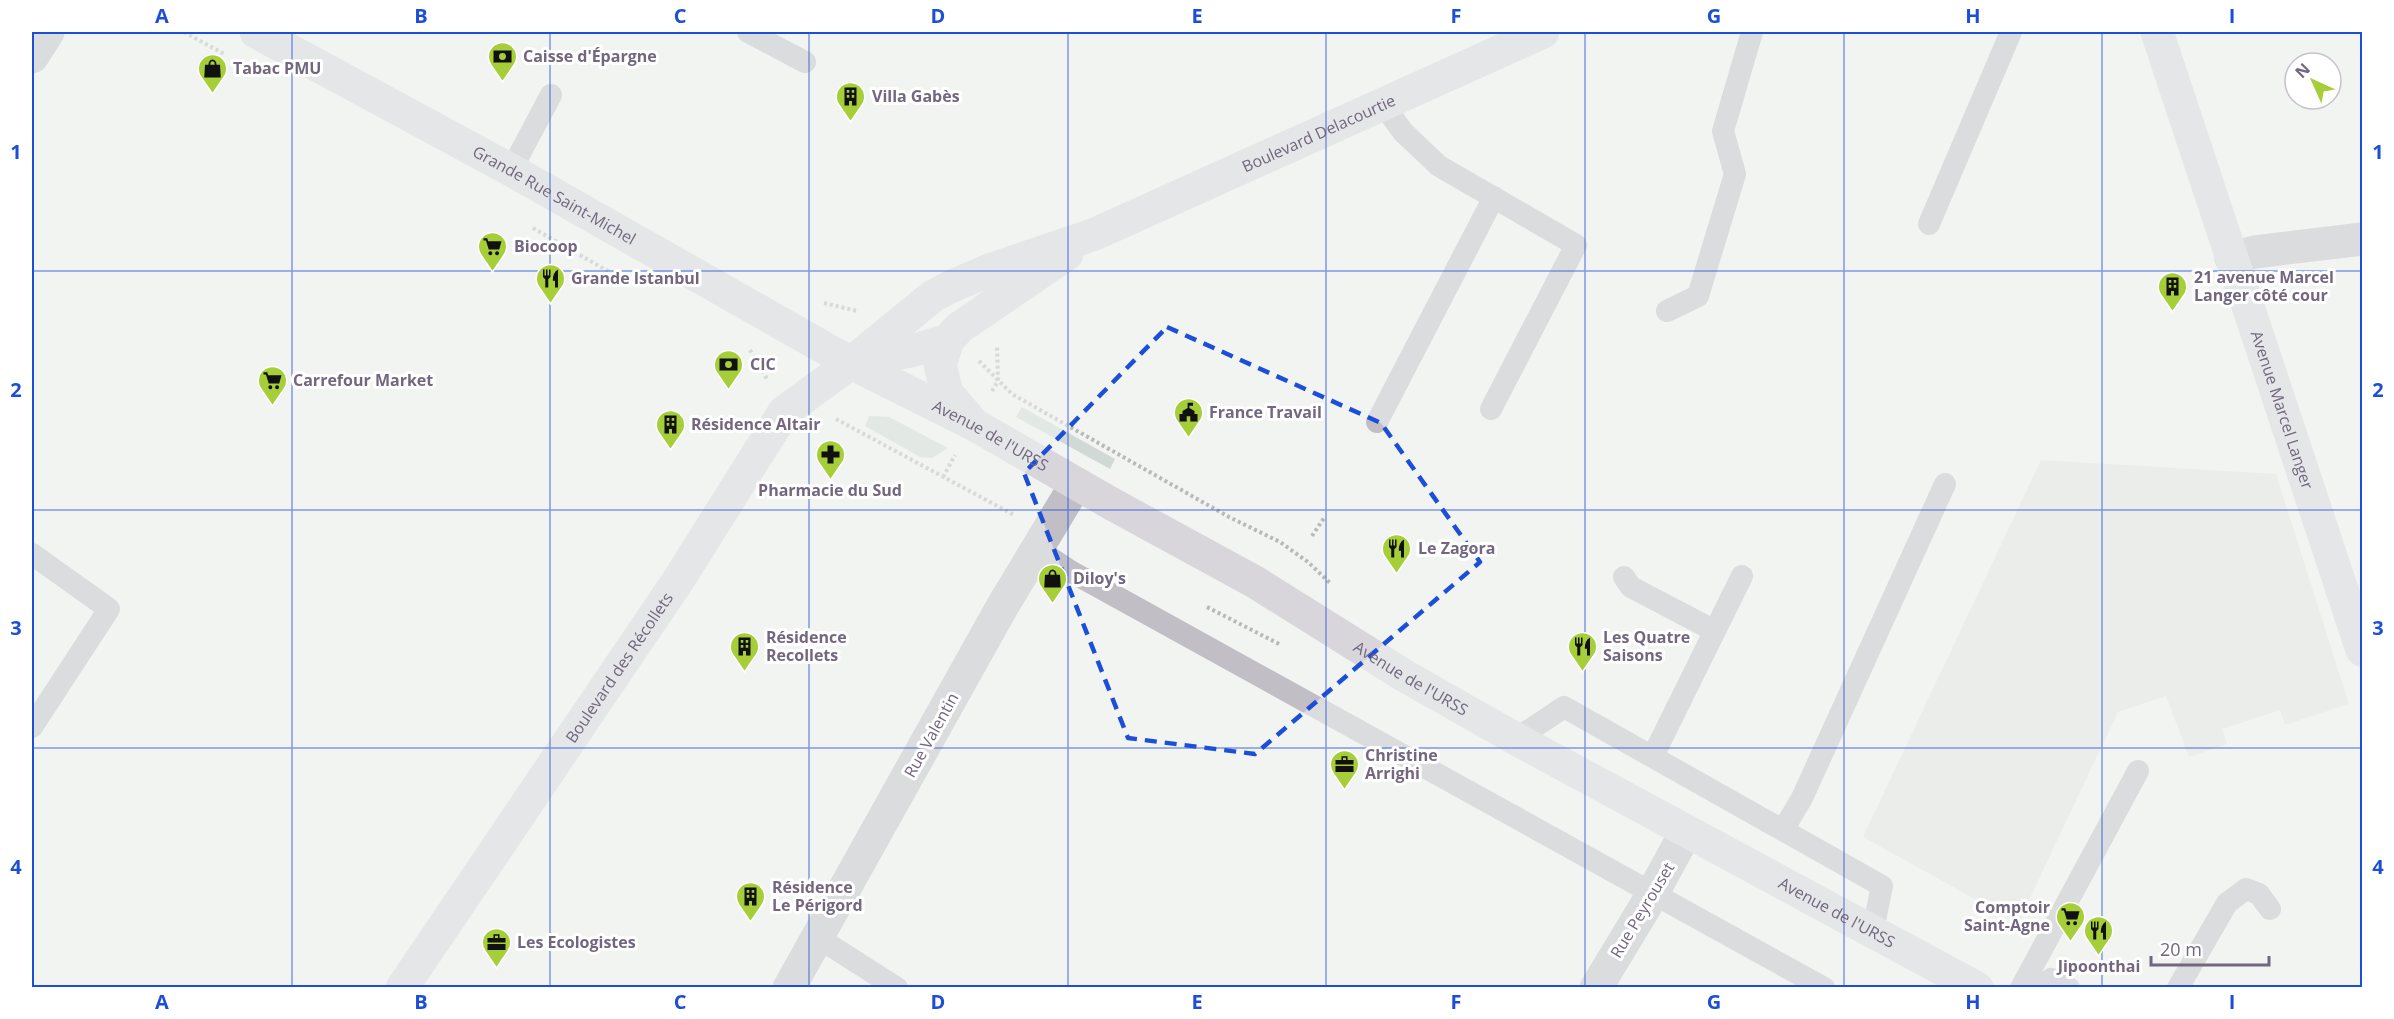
<svg xmlns="http://www.w3.org/2000/svg" width="2394" height="1019" font-family="'Open Sans',sans-serif">
<rect width="100%" height="100%" fill="#f1f4f1"/>
<path fill="#e4e5e5" d="M2041,460L2276,474L2349,704L2285,725L2280,710L2222,729L2227,744L2189,757L2166,696L2118,712L2018,923L1863,837Z"/>
<path fill="#d1d9d6" d="M1022,407L1115,459L1110,469L1016,417Z
M869,416L889,417L948,448L932,458L920,457L865,426Z"/>
<g fill="none" stroke-linecap="round" stroke-linejoin="round">
<path stroke="#bab8bc" stroke-width="4" stroke-dasharray="3 3" stroke-linecap="butt" d="M184,32L226,55
M533,228L620,278
M824,303L857,311
M750,350L767,379
M979,361L1012,394L1229,517L1280,542L1308,562L1330,583
M992,391L998,381L997,346
M836,419L1014,515
M943,477L955,455
M1312,536L1324,518
M1207,607L1281,645"/>
<path stroke="#c1bec5" stroke-width="22" d="M748,32L805,62
M1382,103L1403,132L1439,166L1576,245L1491,409
M511,170L551,95
M1929,224L2011,32
M1667,311L1698,296L1735,174L1723,131L1752,32
M1377,422L1494,197
M1037,549L1070,571L1824,988
M32,554L109,609L32,727
M1624,577L1631,587L1715,631
M1516,739L1564,707L1882,886L1873,930
M1653,756L1742,576
M1783,830L1802,798L1945,484
M817,937L897,988
M2021,988L2138,771
M2039,988L2051,979L2069,988
M2178,988L2227,903L2246,889L2259,894L2270,909"/>
<path stroke="#c1bec5" stroke-width="33" d="M32,57L48,32
M2231,258L2255,252L2362,239
M789,988L1002,607L1076,484
M1596,988L1645,907L1686,832"/>
<g stroke="#d8d5db" stroke-width="33">
<path id="s1" d="M256,32L511,170L851,363L973,424L1112,504L1255,582L1405,676L1516,739L1977,988"/>
<path id="s2" d="M2157,32L2362,650"/>
<path d="M948,340L940,365L947,393L970,420"/>
<path d="M855,362L915,350L948,340L959,328L1067,254"/>
<path id="s3" d="M402,988L679,579L784,412L851,363L933,296L950,287L992,269L1095,234L1543,32"/>
</g>
</g>
<path d="M0 0H2394V1019H0ZM1167,327L1381,423L1480,562L1255,754L1128,738L1024,473Z" fill="#f1f4f1" fill-opacity=".55" fill-rule="evenodd"/>
<path fill="none" stroke="#1d4ed8" stroke-width="4.5" stroke-dasharray="12 8" stroke-linejoin="round" d="M1167,327L1381,423L1480,562L1255,754L1128,738L1024,473Z"/>
<path fill="none" stroke="#1d4ed8" stroke-width="1.5" stroke-opacity="0.55" d="M292,32V988M550,32V988M809,32V988M1068,32V988M1326,32V988M1585,32V988M1844,32V988M2102,32V988M32,271H2362M32,510H2362M32,748H2362"/>
<defs>
<symbol id="bank-pin" viewBox="-11 -11 22 30"><path d="M0 17L-7.5 6A9.5 9.5 0 1 1 7.5 6Z" fill="#a6ce38" stroke="#fff"/><path d="M-6-4H6V4H-6ZM0-2.3a2.3 2.3 0 1 0 0 4.6a2.3 2.3 0 1 0 0-4.6Z" fill="#111"/></symbol>
<symbol id="shop-pin" viewBox="-11 -11 22 30"><path d="M0 17L-7.5 6A9.5 9.5 0 1 1 7.5 6Z" fill="#a6ce38" stroke="#fff"/><path d="M-5-2.5h2.3a2.7 3.5 0 0 1 5.4 0H5L5.5 6h-11ZM-1.5-2.5h3a1.5 2.3 0 0 0-3 0Z" fill="#111"/></symbol>
<symbol id="building-pin" viewBox="-11 -11 22 30"><path d="M0 17L-7.5 6A9.5 9.5 0 1 1 7.5 6Z" fill="#a6ce38" stroke="#fff"/><path d="M-4-6H4V6H1V3H-1V6H-4ZM-2.5-4.3h1.7v1.8h-1.7ZM.8-4.3h1.7v1.8H.8ZM-2.5-1h1.7V.8h-1.7ZM.8-1h1.7V.8H.8Z" fill="#111"/></symbol>
<symbol id="supermarket-pin" viewBox="-11 -11 22 30"><path d="M0 17L-7.5 6A9.5 9.5 0 1 1 7.5 6Z" fill="#a6ce38" stroke="#fff"/><path d="M-6-5.5h2.5l.6 2H6L4.5 2H-2.5L-4.4-4H-6ZM-1.5 3.2a1.3 1.3 0 1 0 .1 0ZM3 3.2a1.3 1.3 0 1 0 .1 0Z" fill="#111"/></symbol>
<symbol id="restaurant-pin" viewBox="-11 -11 22 30"><path d="M0 17L-7.5 6A9.5 9.5 0 1 1 7.5 6Z" fill="#a6ce38" stroke="#fff"/><path d="M-5-6h1v4h1v-4h1v4h1v-4h1v5L-1.5 .5V6h-2V.5L-5-1ZM5-6V6H3V1.5H1.5Q1.5-4 5-6Z" fill="#111"/></symbol>
<symbol id="civic-pin" viewBox="-11 -11 22 30"><path d="M0 17L-7.5 6A9.5 9.5 0 1 1 7.5 6Z" fill="#a6ce38" stroke="#fff"/><path d="M-.6-6.5H3V-4.5H.6V-3L4-1V1h2V6H-6V1h2V-1L-.6-3ZM-1.2 2.5V6h2.4V2.5Z" fill="#111"/></symbol>
<symbol id="pharmacy-pin" viewBox="-11 -11 22 30"><path d="M0 17L-7.5 6A9.5 9.5 0 1 1 7.5 6Z" fill="#a6ce38" stroke="#fff"/><path d="M-2-6h4v4h4v4h-4v4h-4v-4h-4v-4h4Z" fill="#111"/></symbol>
<symbol id="office-pin" viewBox="-11 -11 22 30"><path d="M0 17L-7.5 6A9.5 9.5 0 1 1 7.5 6Z" fill="#a6ce38" stroke="#fff"/><path d="M-6-3h4V-5.5h4V-3h4V5H-6ZM-1-4.5V-3h2v-1.5ZM-6 0V1H6V0Z" fill="#111"/></symbol>
</defs>
<g fill-rule="evenodd">
<use href="#bank-pin" x="486" y="40" width="33" height="45"/>
<use href="#shop-pin" x="196" y="52" width="33" height="45"/>
<use href="#building-pin" x="834" y="80" width="33" height="45"/>
<use href="#supermarket-pin" x="476" y="230" width="33" height="45"/>
<use href="#restaurant-pin" x="534" y="262" width="33" height="45"/>
<use href="#building-pin" x="2156" y="270" width="33" height="45"/>
<use href="#bank-pin" x="712" y="348" width="33" height="45"/>
<use href="#supermarket-pin" x="256" y="364" width="33" height="45"/>
<use href="#civic-pin" x="1172" y="396" width="33" height="45"/>
<use href="#building-pin" x="654" y="408" width="33" height="45"/>
<use href="#pharmacy-pin" x="814" y="438" width="33" height="45"/>
<use href="#restaurant-pin" x="1380" y="532" width="33" height="45"/>
<use href="#shop-pin" x="1036" y="562" width="33" height="45"/>
<use href="#building-pin" x="728" y="630" width="33" height="45"/>
<use href="#restaurant-pin" x="1566" y="630" width="33" height="45"/>
<use href="#office-pin" x="1328" y="748" width="33" height="45"/>
<use href="#building-pin" x="734" y="880" width="33" height="45"/>
<use href="#supermarket-pin" x="2054" y="900" width="33" height="45"/>
<use href="#restaurant-pin" x="2082" y="914" width="33" height="45"/>
<use href="#office-pin" x="480" y="926" width="33" height="45"/>
</g>
<g text-anchor="middle" stroke-width="6" stroke-linejoin="round" paint-order="stroke">
<g font-size="16" font-weight="bold" fill="#72677f" stroke="#fff" text-anchor="start">
<text x="523" y="62">Caisse d'Épargne</text>
<text x="233" y="74">Tabac PMU</text>
<text x="872" y="102">Villa Gabès</text>
<text x="514" y="252">Biocoop</text>
<text x="2194" y="283">21 avenue Marcel<tspan x="2194" dy="18">Langer côté cour</tspan></text>
<text x="571" y="284">Grande Istanbul</text>
<text x="750" y="370">CIC</text>
<text x="293" y="386">Carrefour Market</text>
<text x="1209" y="418">France Travail</text>
<text x="691" y="430">Résidence Altair</text>
<text x="830" y="496" text-anchor="middle">Pharmacie du Sud</text>
<text x="1418" y="554">Le Zagora</text>
<text x="1073" y="584">Diloy's</text>
<text x="766" y="643">Résidence<tspan x="766" dy="18">Recollets</tspan></text>
<text x="1603" y="643">Les Quatre<tspan x="1603" dy="18">Saisons</tspan></text>
<text x="1365" y="761">Christine<tspan x="1365" dy="18">Arrighi</tspan></text>
<text x="772" y="893">Résidence<tspan x="772" dy="18">Le Périgord</tspan></text>
<text x="2050" y="913" text-anchor="end">Comptoir<tspan x="2050" dy="18">Saint-Agne</tspan></text>
<text x="517" y="948">Les Ecologistes</text>
<text x="2099" y="972" text-anchor="middle">Jipoonthai</text>
</g>
<g font-size="16" fill="#72677f" stroke="#fff">
<text dy="6" stroke="none"><textPath href="#s3" startOffset="1299">Boulevard Delacourtie</textPath></text>
<text dy="6" stroke="none"><textPath href="#s1" startOffset="340">Grande Rue Saint-Michel</textPath></text>
<text dy="6" stroke="none"><textPath href="#s2" startOffset="398">Avenue Marcel Langer</textPath></text>
<text dy="6" stroke="none"><textPath href="#s1" startOffset="838">Avenue de l'URSS</textPath></text>
<text dy="6" stroke="none"><textPath href="#s3" startOffset="387">Boulevard des Récollets</textPath></text>
<text dy="6" stroke="none"><textPath href="#s1" startOffset="1324">Avenue de l'URSS</textPath></text>
<text transform="translate(931 735) rotate(-61)" y="6">Rue Valentin</text>
<text transform="translate(1642 910) rotate(-59)" y="6">Rue Peyrouset</text>
<text dy="6" stroke="none"><textPath href="#s1" startOffset="1810">Avenue de l'URSS</textPath></text>
</g>
</g>
<rect width="2394" height="1019" fill="none" stroke="#ffffff" stroke-width="66"/>
<g transform="translate(2313 81) rotate(315)"><circle r="28" fill="#ffffff" stroke="#c7c2cc" stroke-width="1.5"/>
<path d="M0-4.5L10 22L0 15L-10 22Z" fill="#a6ce38"/>
<text y="-9" font-size="16" font-weight="bold" text-anchor="middle" fill="#72677f">N</text>
</g>
<path d="M2151 956v9h118v-9" fill="none" stroke="#72677f" stroke-width="3"/>
<text x="2160" y="956" font-size="18" fill="#72677f" stroke="#ffffff" stroke-width="4.5" paint-order="stroke">20 m</text>
<rect x="33" y="33" width="2328" height="953" fill="none" stroke="#1d4ed8" stroke-width="2"/>
<g font-size="20" text-anchor="middle" font-weight="bold" fill="#1d4ed8">
<text x="162" y="23">A</text>
<text x="421" y="23">B</text>
<text x="680" y="23">C</text>
<text x="938" y="23">D</text>
<text x="1197" y="23">E</text>
<text x="1456" y="23">F</text>
<text x="1714" y="23">G</text>
<text x="1973" y="23">H</text>
<text x="2232" y="23">I</text>
<text x="16" y="159">1</text>
<text x="2378" y="159">1</text>
<text x="16" y="397">2</text>
<text x="2378" y="397">2</text>
<text x="16" y="635">3</text>
<text x="2378" y="635">3</text>
<text x="16" y="874">4</text>
<text x="2378" y="874">4</text>
<text x="162" y="1009">A</text>
<text x="421" y="1009">B</text>
<text x="680" y="1009">C</text>
<text x="938" y="1009">D</text>
<text x="1197" y="1009">E</text>
<text x="1456" y="1009">F</text>
<text x="1714" y="1009">G</text>
<text x="1973" y="1009">H</text>
<text x="2232" y="1009">I</text>
</g>
</svg>
